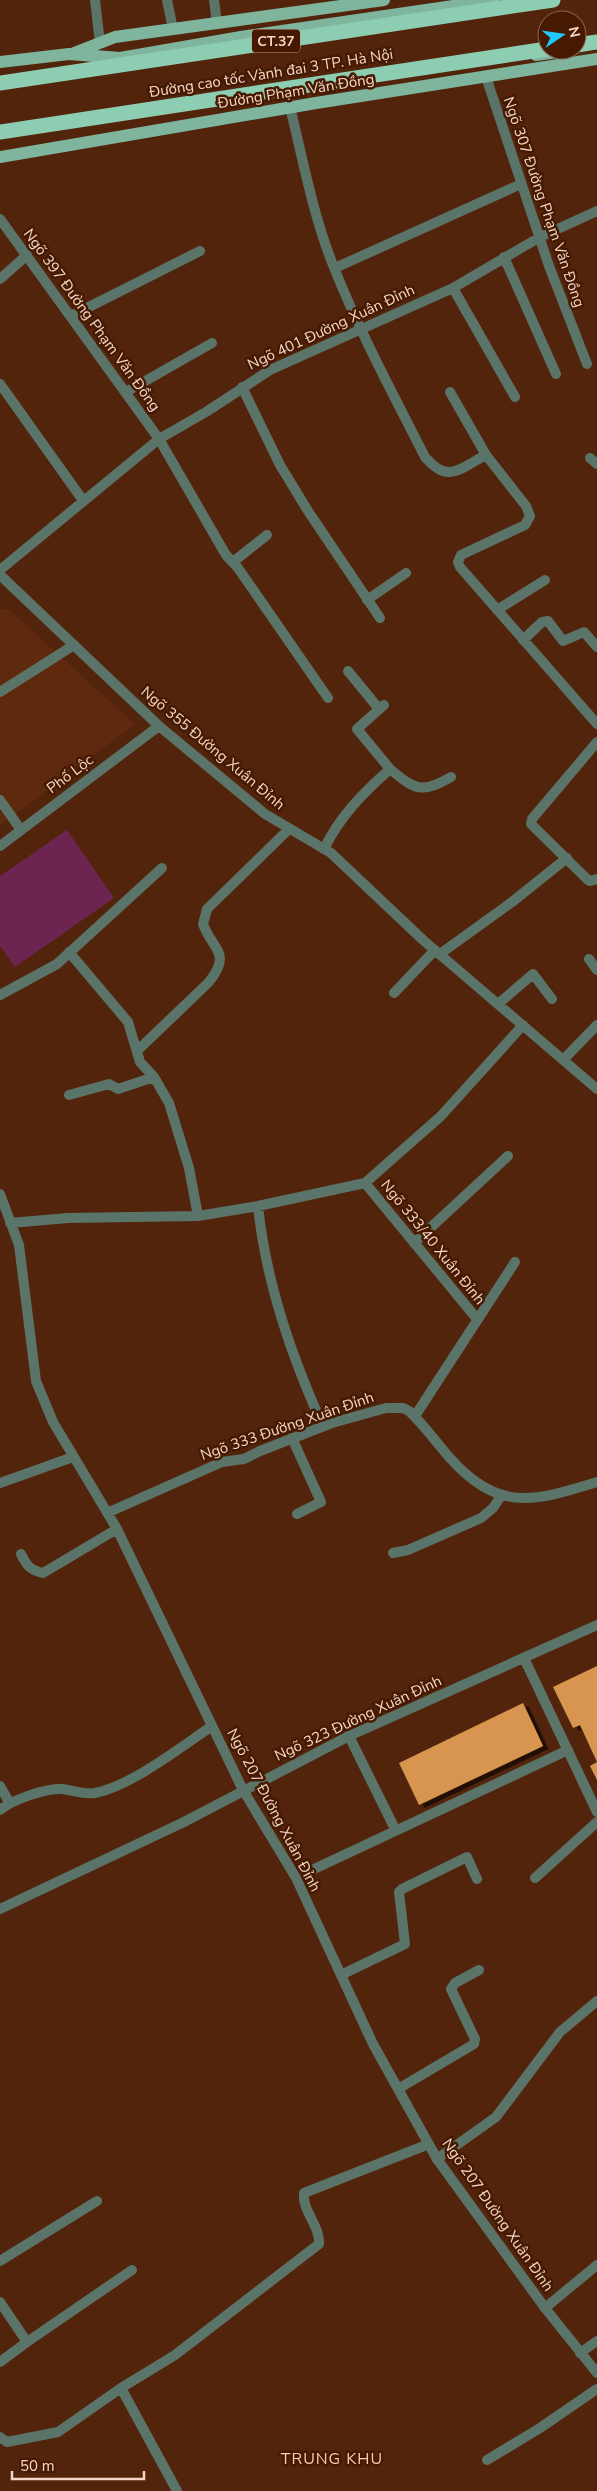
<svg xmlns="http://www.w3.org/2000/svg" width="597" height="2491" font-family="'Nunito Sans',sans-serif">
<defs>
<filter id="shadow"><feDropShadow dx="5.5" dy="3" stdDeviation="0" flood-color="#0009"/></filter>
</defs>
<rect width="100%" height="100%" fill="#52240c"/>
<path fill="#5e290c" d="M0,609H8L135,724L0,826Z"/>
<path fill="#6c2550" d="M67,830L114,898L15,967L0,946V876Z"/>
<path fill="#d79550" filter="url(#shadow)" d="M597,1666V1762L580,1725L573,1728L553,1687Z
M523,1703L543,1746L419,1805L399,1763Z
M597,1762V1780L590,1766Z"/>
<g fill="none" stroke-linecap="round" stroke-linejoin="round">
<path stroke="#5b7469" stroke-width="10" d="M95,0L100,43
M167,0L173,29
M335,268L521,184
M242,387L280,465L308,511L380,618
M450,392L486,455
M159,439L226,555L238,568L328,698
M233,562L267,535
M367,600L406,573
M348,671L379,709
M0,692L74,645
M384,705L357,729L390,769
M0,800L21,830
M324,849C340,816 363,793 390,769C415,790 422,794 451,777
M440,954L512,902L567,858
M414,1243L508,1156
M415,1416L515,1262
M292,1438L321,1502L297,1514
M349,1736L395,1829
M243,1790L296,1878L373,2044L437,2159L545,2308L597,2373
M341,1975L405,1944L399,1892L402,1889L467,1857L477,1879
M398,2089L474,2044L475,2039L451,1989L455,1983L479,1970
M0,2261L97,2201
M0,2302L27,2342L0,2362
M27,2342L132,2270
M580,2353L597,2341
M121,2388L177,2491
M0,2437L7,2442L58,2432L121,2388L175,2355L319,2244C320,2225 302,2211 304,2193L429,2144"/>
<path stroke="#5b7469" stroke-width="10" d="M214,0L217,23
M486,77L549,266L587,364
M290,107C303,160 313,215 333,265C359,331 393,394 425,457C448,484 459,469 486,455L526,506L530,516L525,525L461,555L458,562L460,567L597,724
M0,219L159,439
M504,257L556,374
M0,279L27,255
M453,288L515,397
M71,316L200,251
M0,384L82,499
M126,392L212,343
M590,458L597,464
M0,570L159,439L206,412L270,370L453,288L540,237L597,211
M0,575L159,726L265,814L331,853L423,940L597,1089
M497,610L545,580
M523,640L542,622L548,621L563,641L584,632L597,647
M597,742L532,819L531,824L587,879L590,881L597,879
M0,846L159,726
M69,952L128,1022L140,1062L154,1077L169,1103L189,1168L198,1216
M589,959L597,970
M394,993L435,950
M0,995L57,964L162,868
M498,1004L533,974L552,999
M137,1051L209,982C232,952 213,951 203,924L207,909L289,829
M563,1060L597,1025
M69,1095L109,1084L118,1089L154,1077
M365,1183L477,1319
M0,1194L19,1245L36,1381L53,1422L117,1529L243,1790
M258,1206C266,1283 291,1356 323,1426
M10,1223L68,1218L198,1216L258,1206L365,1183L441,1116L523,1025
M0,1483L73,1457
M107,1513L222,1462L244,1459L260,1451L332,1423L386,1408H403L409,1411C424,1425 436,1442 449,1457C498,1512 533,1502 597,1482
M393,1553L408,1550L481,1518L493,1508L501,1496
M21,1554C27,1566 30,1570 43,1573L117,1529
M524,1658L597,1812
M0,1786L9,1802
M0,1810C12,1800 46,1788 61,1789C73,1790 83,1795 95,1793C131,1786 181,1747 212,1726
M312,1870L568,1750
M535,1878L597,1822
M0,1909L184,1822L349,1736L597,1625
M437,2159L496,2117L560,2032L597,2001
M545,2308L597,2265
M487,2460L540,2428L597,2389"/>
<path stroke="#7fb49d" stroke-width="12" d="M74,53L115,37L384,0
M536,55L571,50
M0,62L69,54L120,58L241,37L494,0
M0,157L316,103L597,59"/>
<path stroke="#8dceb2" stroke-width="15" d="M577,45L597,42
M0,83L553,0
M0,132L547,49"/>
</g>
<g text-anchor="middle" stroke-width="5" stroke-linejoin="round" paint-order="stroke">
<rect fill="#461a01" stroke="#c09d8c" stroke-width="1" x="252" y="29.5" width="48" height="23" rx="4"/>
<g font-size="14" font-weight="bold" fill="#f4d5c8">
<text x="276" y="46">CT.37</text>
</g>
<g font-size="15" fill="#f4d5c8" stroke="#461a01">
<text transform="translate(271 73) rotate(-9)" y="5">Đường cao tốc Vành đai 3 TP. Hà Nội</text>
<text transform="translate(296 91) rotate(-9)" y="5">Đường Phạm Văn Đồng</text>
<text transform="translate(544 202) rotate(71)" y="5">Ngõ 307 Đường Phạm Văn Đồng</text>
<text transform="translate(92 320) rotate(54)" y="5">Ngõ 397 Đường Phạm Văn Đồng</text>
<text transform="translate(331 327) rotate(-25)" y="5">Ngõ 401 Đường Xuân Đỉnh</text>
<text transform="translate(213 748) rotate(40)" y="5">Ngõ 355 Đường Xuân Đỉnh</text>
<text transform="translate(70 774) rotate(-37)" y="5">Phố Lộc</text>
<text transform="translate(433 1242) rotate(51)" y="5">Ngõ 333/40 Xuân Đỉnh</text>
<text transform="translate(287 1426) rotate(-19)" y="5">Ngõ 333 Đường Xuân Đỉnh</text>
<text transform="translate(358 1718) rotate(-25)" y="5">Ngõ 323 Đường Xuân Đỉnh</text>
<text transform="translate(274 1810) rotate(62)" y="5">Ngõ 207 Đường Xuân Đỉnh</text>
<text transform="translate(498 2215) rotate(55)" y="5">Ngõ 207 Đường Xuân Đỉnh</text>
</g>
<g font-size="16" letter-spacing="1" fill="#f9cab4" stroke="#461a01">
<text x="332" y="2464">TRUNG KHU</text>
</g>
</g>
<g transform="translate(562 35) rotate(77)"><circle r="24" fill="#461a01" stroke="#8c6551"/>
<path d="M0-4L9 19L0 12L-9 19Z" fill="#1fc9fd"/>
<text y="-8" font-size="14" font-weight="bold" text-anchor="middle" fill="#f4d5c8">N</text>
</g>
<path d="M12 2471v8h132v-8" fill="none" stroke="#f4d5c8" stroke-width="2.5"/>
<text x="20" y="2471" font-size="15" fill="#f4d5c8" stroke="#461a01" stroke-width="4" paint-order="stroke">50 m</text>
</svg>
